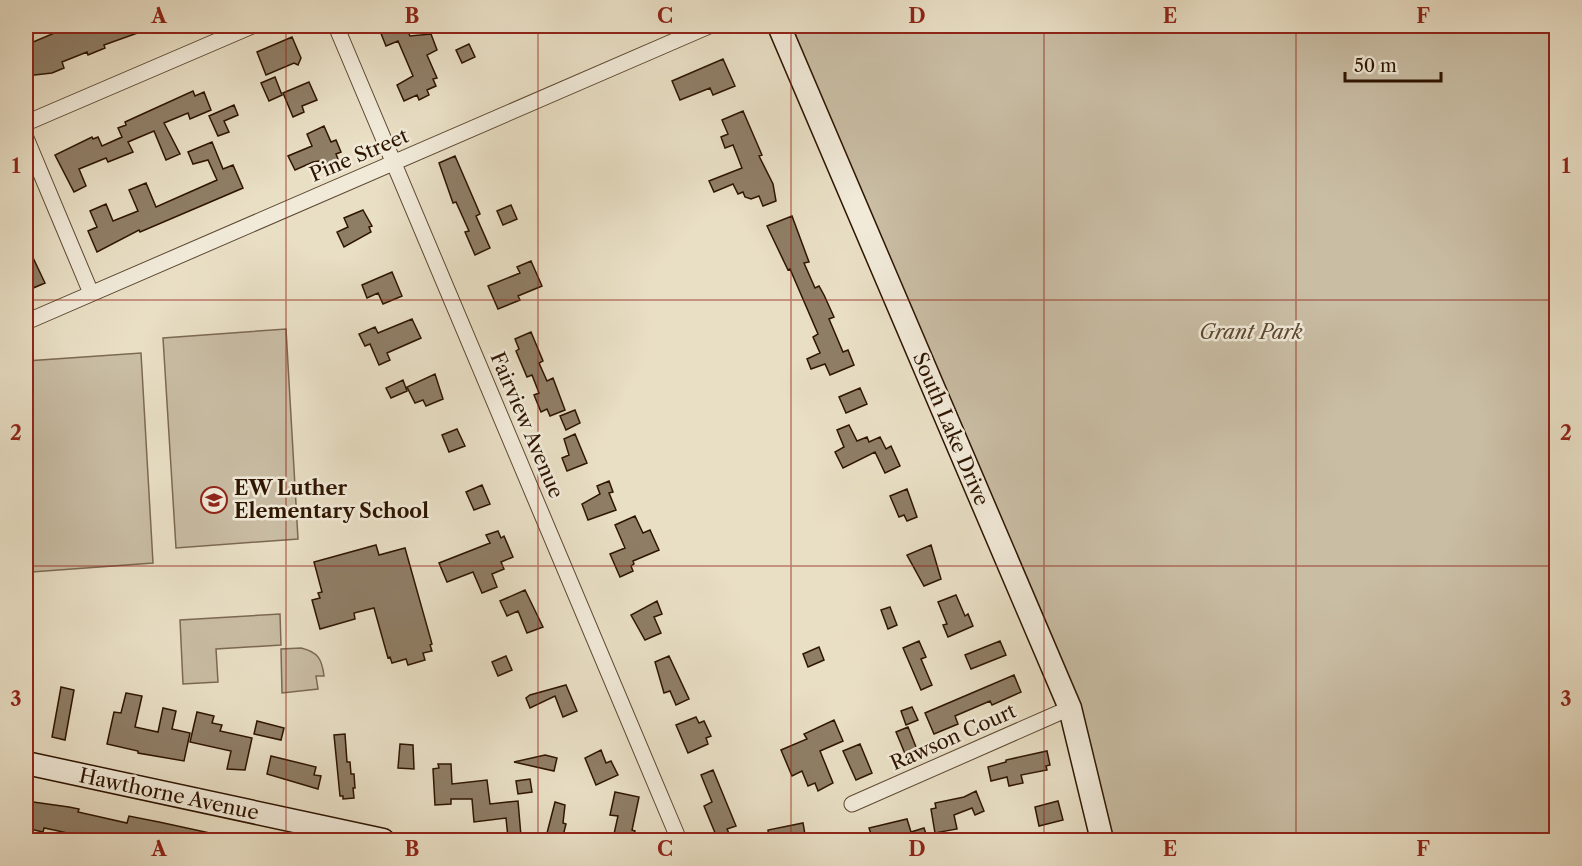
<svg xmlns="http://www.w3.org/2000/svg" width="1582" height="866" font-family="'Libre Caslon Text',serif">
<rect width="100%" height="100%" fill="#e9dfc5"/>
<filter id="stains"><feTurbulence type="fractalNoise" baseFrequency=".00333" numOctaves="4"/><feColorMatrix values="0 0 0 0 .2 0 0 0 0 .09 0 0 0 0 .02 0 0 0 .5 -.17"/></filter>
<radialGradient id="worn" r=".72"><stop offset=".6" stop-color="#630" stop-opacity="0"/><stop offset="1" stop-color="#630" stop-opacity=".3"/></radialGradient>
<path fill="#c9bda4" stroke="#7c6952" stroke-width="1.5" d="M789,26H1556V840H1110Z
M286,329L298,539L176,548L163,338Z
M141,353L153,563L32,572L26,466V361Z
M280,614L281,645L216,649L218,682L183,684L180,620Z
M301,648C318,652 322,659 324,676H316L318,689L282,693L281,649Z"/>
<path fill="#8f7e66" stroke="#2e1500" stroke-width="1.5" d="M71,26H81L84,32L100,26H157L104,45L105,48L88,55L87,52L62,62L64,68L52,73L26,76V45Z
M378,26H397L400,33L407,30L410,36L431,34L437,50L427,55L437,78L433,79L436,86L427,90L429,95L419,100L417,95L404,101L397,85L413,76L398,41L386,46Z
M292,37L301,58L298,65L294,63L266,75L257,52Z
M469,44L475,57L462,63L456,50Z
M723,59L735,86L713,95L710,88L680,100L672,81Z
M275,77L282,95L269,101L261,83Z
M309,82L317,100L302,106L304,112L293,117L283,93Z
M193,91L195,96L204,92L211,110L190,119L188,113L164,123L180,154L166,160L154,131L128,142L133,152L108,162L106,158L79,169L86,186L74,192L55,155L92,137L93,139L98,137L102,146L122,137L118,128L126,125L125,122Z
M234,105L238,115L224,121L229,132L218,136L209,116Z
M743,111L762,155L759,156L773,184L776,201L763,206L759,196L751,199L745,197L743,192L738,194L733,184L714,192L709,181L742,168L733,145L725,148L721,137L728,134L722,120Z
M324,126L331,142L336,140L341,152L336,154L338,159L322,166L319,161L313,162L295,170L288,156L312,146L307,134Z
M212,142L223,169L233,165L243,188L140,232L139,230L97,252L88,231L97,227L90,211L106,204L113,221L138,211L129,190L146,183L156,207L217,180L208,160L193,164L188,152Z
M455,156L480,214L476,216L490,248L475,255L465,232L469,231L456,202L453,203L439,163Z
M511,205L517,219L503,225L497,211Z
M363,210L372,226L369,227L371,232L344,247L337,232L348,227L344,218Z
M792,216L809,262L804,263L815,288L819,286L824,295L834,317L829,319L843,352L848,350L854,365L830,375L825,364L811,369L807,359L820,353L813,337L818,334L790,269L788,270L767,226Z
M26,243L45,283L26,291Z
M531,261L542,286L518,296L520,300L498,309L488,286L520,273L517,267Z
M392,272L402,296L383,304L378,293L367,298L362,285Z
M412,319L421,338L387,353L390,360L379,365L370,344L365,346L359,334L375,327L378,333Z
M531,332L543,361L539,363L547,381L553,378L565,410L550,416L547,409L541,412L534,395L539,393L532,375L527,377L516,351L519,349L515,339Z
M435,374L443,399L426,406L423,400L415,403L407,387Z
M403,380L407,391L391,398L386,388Z
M860,388L867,404L846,413L839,397Z
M575,410L580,423L566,430L560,416Z
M849,425L857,441L867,437L869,442L880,437L886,449L891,446L900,466L885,473L875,452L843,468L835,452L844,447L837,430Z
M457,429L465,446L449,452L442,435Z
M575,434L587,463L567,471L562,458L569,455L564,439Z
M609,481L613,492L609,493L616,510L588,520L582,504L600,494L597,486Z
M482,485L490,504L474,510L466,492Z
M907,489L917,517L907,521L904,515L899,517L890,496Z
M635,516L643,533L650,530L659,550L633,561L634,564L631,566L633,571L620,577L610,554L625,548L615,525Z
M498,531L501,538L504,536L513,557L501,562L504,569L492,574L497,587L482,593L473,572L447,582L439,563L490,543L486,535Z
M376,545L379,555L405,548L432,644L430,645L432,651L423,653L425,660L408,665L406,659L392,663L390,657L388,658L374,608L354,613L355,619L320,629L312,600L320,598L318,593L322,592L314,562Z
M931,545L941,579L924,586L907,555Z
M525,590L543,627L527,633L518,611L507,616L500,601Z
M956,595L965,616L968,614L973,626L948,637L943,625L947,624L938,602Z
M657,601L662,614L654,617L661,633L645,640L631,615Z
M890,607L897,625L888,629L881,610Z
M919,641L926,657L921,659L932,685L921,690L903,648Z
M1000,641L1006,655L971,669L965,655Z
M819,647L824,660L808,667L803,654Z
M506,656L512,670L498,676L492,662Z
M669,656L689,699L676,705L670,691L664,693L655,662Z
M1014,675L1021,692L992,705L990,701L955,716L958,724L934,734L925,713Z
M566,685L577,711L563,717L555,696L530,708L526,698L530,695Z
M61,687L74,690L65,740L52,737Z
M126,693L142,696L135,727L158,732L163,708L176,711L172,729L190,733L184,761L138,753V751L107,744L114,712L121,713Z
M912,707L918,720L906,725L901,711Z
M197,712L214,716L212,723L222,725L220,731L252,738L245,770L227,769L231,751L190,742Z
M696,717L699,723L704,721L711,736L706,738L708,744L688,753L676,725Z
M834,720L843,741L820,751L833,783L818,791L815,783L808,786L802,771L792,776L781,750L807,739L804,734Z
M257,721L284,728L281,740L254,734Z
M908,727L918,752L906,756L896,732Z
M345,734L347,762H350L351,774H354L355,788H353L354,798L343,799V796H340L334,735Z
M400,744L413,745L414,769L398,768Z
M860,744L872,773L856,780L843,751Z
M601,750L606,763L611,761L618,775L596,785L585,758Z
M1047,751L1050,765L1046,766L1047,770L1021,775L1023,783L1009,786L1007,777L991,781L988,767L1006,762V760Z
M545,755L557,758L554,771L514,762Z
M271,756L316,767L314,775L321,776L318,789L267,774Z
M438,764H451L452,784L487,780L490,804L518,801L521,836L508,838L506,818L474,822L472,799H451V804L435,805L433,769L439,768Z
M713,770L736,826L727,829L732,840H718L704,806L712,802L701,775Z
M530,779L532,792L518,794L516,781Z
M976,791L984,811L975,815L972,808L954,815L957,829L935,833L931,809L936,808L935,803L964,797Z
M615,792L639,797L632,830L635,831L633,840H616L617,835L614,834L618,816L610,815Z
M26,801L69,807L79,809L78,812L127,823L129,816L159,822L224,836V840H98L54,830L44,828L43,832L26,828Z
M1058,801L1063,820L1039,826L1035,807Z
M555,802L565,805L563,823L566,824L562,840L546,837Z
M907,819L911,832L924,828L928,840H873L869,828Z
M803,823L806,840H790V838L769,840L768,830Z"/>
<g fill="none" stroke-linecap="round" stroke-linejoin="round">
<defs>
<path id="street" d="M336,26L679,840
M26,123L252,26
M26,138L91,293
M26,322L709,26
M852,804L1070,708"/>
<path id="secondary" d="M779,26L1070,708L1102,840
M26,763L383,840"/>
</defs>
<use href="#street" stroke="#5d4831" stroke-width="17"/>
<use href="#secondary" stroke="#2e1500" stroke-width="25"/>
<use href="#street" stroke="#f1ead9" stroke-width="15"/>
<use href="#secondary" stroke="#f1ead9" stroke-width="22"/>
</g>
<path fill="none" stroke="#8f2418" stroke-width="1.5" stroke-opacity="0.55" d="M286,26V840M538,26V840M791,26V840M1044,26V840M1296,26V840M26,300H1556M26,566H1556"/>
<defs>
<symbol id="school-ring" viewBox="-11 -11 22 22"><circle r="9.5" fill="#f1ead9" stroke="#8f2418" stroke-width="1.5"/><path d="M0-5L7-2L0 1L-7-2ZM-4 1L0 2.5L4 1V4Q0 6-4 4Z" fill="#8f2418"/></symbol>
</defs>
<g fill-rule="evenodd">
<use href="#school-ring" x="199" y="485" width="30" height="30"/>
</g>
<g text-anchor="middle" stroke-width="5" stroke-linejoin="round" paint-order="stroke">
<g font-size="20" fill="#2e1500" stroke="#f1ead9">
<text transform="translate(359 155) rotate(-23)" y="7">Pine Street</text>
<text transform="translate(527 425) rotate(67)" y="7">Fairview Avenue</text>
<text transform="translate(951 429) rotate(67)" y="7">South Lake Drive</text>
<text transform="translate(953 737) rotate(-24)" y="7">Rawson Court</text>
<text transform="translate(169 794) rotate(12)" y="7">Hawthorne Avenue</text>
</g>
<g font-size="20" font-style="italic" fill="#5c4731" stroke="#f1ead9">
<text x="1251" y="339">Grant Park</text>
</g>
<g font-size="20" font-weight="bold" fill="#2e1500" stroke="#f1ead9" text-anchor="start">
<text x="234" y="495">EW Luther<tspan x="234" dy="23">Elementary School</tspan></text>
</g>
</g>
<rect width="1582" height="866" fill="none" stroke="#e9dfc5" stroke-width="66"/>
<path d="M1345 72v9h96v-9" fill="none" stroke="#2e1500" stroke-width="3"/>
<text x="1354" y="72" font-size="18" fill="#2e1500" stroke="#f1ead9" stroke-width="4.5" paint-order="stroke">50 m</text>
<rect x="33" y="33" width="1516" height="800" fill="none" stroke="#8f2418" stroke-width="2"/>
<g font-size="20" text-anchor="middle" font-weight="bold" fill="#8f2418">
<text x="159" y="23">A</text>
<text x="412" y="23">B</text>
<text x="665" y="23">C</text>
<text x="917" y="23">D</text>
<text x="1170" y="23">E</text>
<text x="1423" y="23">F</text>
<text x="16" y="173">1</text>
<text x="1566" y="173">1</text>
<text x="16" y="440">2</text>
<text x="1566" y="440">2</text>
<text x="16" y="706">3</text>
<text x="1566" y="706">3</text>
<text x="159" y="856">A</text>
<text x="412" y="856">B</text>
<text x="665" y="856">C</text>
<text x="917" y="856">D</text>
<text x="1170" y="856">E</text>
<text x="1423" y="856">F</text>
</g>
<rect width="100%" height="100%" filter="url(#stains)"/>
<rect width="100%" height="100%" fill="url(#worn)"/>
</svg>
